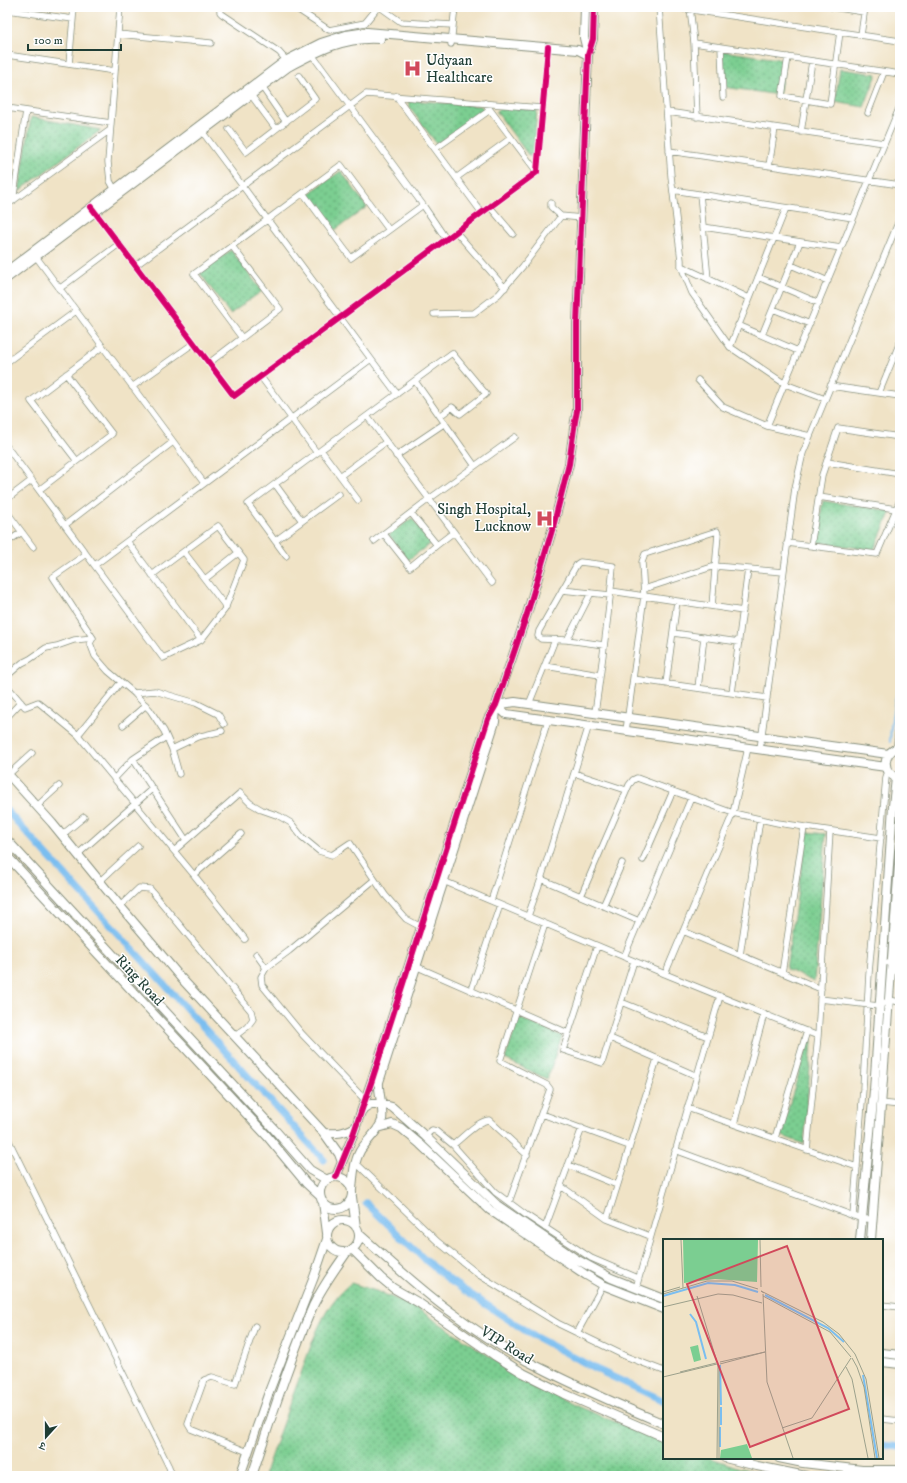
<svg xmlns="http://www.w3.org/2000/svg" width="907" height="1483" font-family="'IM FELL DW Pica','Noto Serif Devanagari',serif">
<defs>
<pattern id="grass-dots" width="8" height="8" patternUnits="userSpaceOnUse"><rect width="8" height="8" fill="#7bce91"/><path d="M2 2h.1M6 6h.1" fill="none" stroke="#64a877" stroke-width="1.8" stroke-linecap="round"/></pattern>
</defs>
<rect width="100%" height="100%" fill="#fff"/>
<filter id="ink" filterUnits="userSpaceOnUse"><feTurbulence type="fractalNoise" baseFrequency=".025" numOctaves="2"/><feDisplacementMap in="SourceGraphic" scale="8" xChannelSelector="R" yChannelSelector="G"/><feConvolveMatrix kernelMatrix="1 2 1 2 8 2 1 2 1" color-interpolation-filters="sRGB"/></filter>
<filter id="wash" filterUnits="userSpaceOnUse"><feTurbulence type="fractalNoise" baseFrequency=".012" numOctaves="4" result="noise"/><feDisplacementMap in="SourceGraphic" scale="16" xChannelSelector="R" yChannelSelector="G"/><feGaussianBlur stdDeviation="0.9" result="paint"/><feColorMatrix in="noise" values="0 0 0 0 0 0 0 0 0 0 0 0 0 0 0 0 0 1.4 0 .05"/><feComposite in="paint" operator="in"/></filter>
<g filter="url(#wash)">
<rect width="100%" height="100%" fill="#f0e3c6"/>
<path fill="url(#grass-dots)" stroke="#4d8662" d="M722,51L785,60L779,95L724,87Z
M840,69L877,74L864,107L835,102Z
M409,100L481,106L484,110L437,144L409,107Z
M502,107L537,110L533,156H529L496,111Z
M31,117L101,130L19,191Z
M341,171L367,207L335,230L308,194Z
M231,250L262,291L230,314L200,273Z
M823,501L891,511L874,550L816,542Z
M412,518L431,543L408,560L389,535Z
M807,832L826,834L814,982L786,969Z
M519,1018L562,1036L547,1079L505,1059Z
M809,1040L812,1041L804,1144L780,1135Z
M351,1283L379,1292L415,1307L521,1377L574,1405L664,1442V1458H711L740,1468L779,1476H264C274,1446 285,1417 296,1387C310,1351 320,1307 351,1283Z"/>
<g fill="none" stroke-linecap="round" stroke-linejoin="round">
<path stroke="#7abef0" stroke-width="2" d="M890,742C891,722 893,703 900,684"/>
<path stroke="#7abef0" stroke-width="7" d="M7,811L324,1160
M366,1203L424,1259L452,1282L532,1335L598,1370L664,1401
M882,1445L900,1447"/>
</g>
</g>
<g filter="url(#ink)">
<g fill="none" stroke-linecap="round" stroke-linejoin="round">
<defs>
<path id="street" d="M220,7V12L222,14L279,52L286,60
M294,7L329,30L365,23L378,7
M380,7L401,22L452,25
M659,7L671,176L681,260V266L692,293L730,347L785,384L825,399
M672,7L900,41
M690,7L694,43L697,117
M832,7L864,12
M7,10L73,19
M118,34L211,43
M861,35L865,7
M694,43L900,74
M451,44L455,7
M721,47L723,97
M310,52L423,205L446,239
M7,55L115,71
M788,57L782,96L830,104L840,32
M69,64L74,7
M262,87L286,122
M251,95L276,129
M396,96L482,213
M485,103L537,172
M7,108L111,123
M667,112L884,143
M868,113L884,72
M229,129L246,152L315,99L299,76
M201,130L397,394
M801,132L812,61
M435,149L490,110
M669,151L900,185
M769,166L775,128
M456,178L511,138
M115,190L110,181L108,162L120,7
M673,190L853,218
M303,193L351,258L423,205
M700,194L708,279
M13,201L26,111
M551,203V207L561,216
M7,205L110,130
M490,207L513,234
M93,209L234,396L537,172L548,47
M703,227L841,248
M456,232L505,288
M34,254L204,483
M791,265L828,281
M135,266L366,94L542,108
M681,266L749,298
M758,277L819,303
M59,289L119,244
M773,309L810,324
M434,314L474,313L499,294L523,266L561,216L582,218
M738,325L798,351
M762,335L800,242
M242,338L194,274L341,165L389,230
M730,347L786,208
M7,362L76,311
M209,363L280,309L232,246
M261,377L317,453
M698,380L723,407L767,426L810,436
M415,381L475,466
M830,386L900,396
M132,387L194,343
M879,393L900,342
M367,416L492,583
M767,426L900,106
M7,447L163,658L201,640L225,609L244,560L218,526L152,575
M321,450L358,500
M396,456L445,423
M77,461L31,401L102,347
M827,462L900,474
M340,476L386,442
M275,484L302,521
M39,490L112,434L66,374
M819,497L896,509
M7,499L32,480
M7,512L33,547
M65,525L173,442
M384,534L410,567L437,545L411,513
M127,541L201,640
M275,541L339,494
M374,541L429,499L515,437
M7,542L22,532
M787,543L877,554L900,500
M437,545L454,532
M811,546L822,475L838,428L900,437
M184,552L226,607
M86,554L53,577L93,638
M286,556L248,504L452,353L486,394L460,414L452,407L440,416
M95,565L371,359
M205,579L238,553
M644,589L715,566L783,572
M562,590L610,595
M611,591L743,611
M673,633L739,642
M93,638L90,643L95,656L108,671L134,693L150,710L164,731L172,749L179,774
M567,640L591,593
M545,666L600,675
M7,676L22,663L30,659L46,648L57,646L74,640L93,638
M633,679L767,698
M666,684L677,601
M7,686L25,707L38,702L78,735L194,875L245,939
M698,688L704,637
M134,693L155,691L196,703L218,714L224,724
M732,693L748,569
M529,704L555,640
M595,713C602,664 609,615 613,566L580,562L577,564L539,631L538,636L541,639L567,640L604,645
M7,717L21,702
M123,725L146,705
M626,731L644,596L642,562L645,554L717,531L718,534L712,606
M78,735L121,682
M172,749L197,737L222,731
M760,749L795,488L803,453L900,218
M133,759L186,840
M574,773L626,790
M8,775L32,753
M114,779L133,759L166,737
M37,806L59,786
M62,835L84,817
M174,851L240,793L250,803L262,810L279,816L291,823L302,837L319,851L332,855L350,843L385,895L406,919L421,927
M78,854L153,788
M643,860L673,791
M194,875L241,834
M541,879L639,921
M441,880L665,974L818,1036
M100,881L138,846
M581,896L629,785L633,780L637,778L733,813L778,823L881,838
M491,901L548,720
M120,906L139,888L150,889L251,1011L253,1019L247,1027L235,1036
M603,906L622,863
M528,916L541,879L589,725
M683,931L821,989
M597,946L563,1050L602,1063L634,961
M256,954L266,968
M740,955L760,819
M624,957L691,798
M888,963L900,964
M413,965L568,1033
M782,973L804,827
M665,974L733,813L748,748
M471,990L500,905
M820,999L879,1006L889,1000L900,1002
M621,1002L708,1037
M610,1038L697,1076
M365,1100L302,1034L262,985L261,977L266,968L289,951L374,880
M881,1103L900,1105
M687,1108L857,1167
M542,1114L629,1146
M734,1124L764,1014
M425,1136L432,1130L436,1131L453,1145L495,1192L526,1215L591,1258L638,1278
M7,1137L169,1467L172,1476
M775,1138L807,1031
M453,1145C462,1138 479,1120 489,1120L527,1155
M675,1150L862,1219H872
M807,1150L818,1036L830,831
M356,1163L438,1242L479,1275L559,1324L625,1356L664,1371
M568,1165L617,1185
M561,1186L607,1219L650,1236
M509,1202L550,1089L547,1085L500,1061L545,924
M853,1216L863,1089L869,973L886,777L888,772
M607,1219L657,1059
M545,1228L582,1128
M636,1288L720,996
M882,1305L900,1307
M577,1333L603,1285
M882,1419L900,1421
M248,1452L191,1429L188,1424L204,1380L212,1377L235,1384L255,1326"/>
<path id="secondary" d="M585,7L584,38L588,54
M7,271L285,61L321,43L346,35L367,32L578,50L588,55
M7,278L288,67C318,51 346,36 380,39
M496,705L506,714L886,767
M496,705L515,702L888,754
M900,747C881,752 881,774 900,779
M898,748L900,727
M7,773L52,823L120,906L181,978L324,1133L339,1154L342,1162
M7,840L274,1129L310,1170L327,1180
M7,856L267,1136L306,1183L320,1196
M361,1112L364,1108L371,1104H381L392,1107L425,1136L497,1205L576,1259L611,1278L664,1299
M378,1128L392,1124L401,1128L420,1144L490,1210L586,1275L603,1285L664,1309
M324,1133C337,1134 345,1133 356,1127
M336,1177L353,1135L372,1080L488,719L496,705L527,614L553,527L569,464L575,421L577,411V324L588,55L593,39L594,7
M320 1193a16 16 0 1 1 32 0a16 16 0 1 1-32 0Z
M352,1190C353,1177 354,1162 360,1151C366,1141 380,1130 382,1120C384,1108 378,1094 379,1082L495,722L496,708
M352,1197L356,1227
M323,1202L327,1233
M327 1236a16 16 0 1 1 32 0a16 16 0 1 1-32 0Z
M359,1234C390,1261 420,1290 454,1314C482,1335 513,1355 545,1370C584,1390 624,1407 664,1424
M860,1240L874,1090L893,806L896,778
M871,1240L900,851
M352,1249L381,1278L393,1288L419,1303L494,1355L523,1373L565,1394L664,1437
M882,1353L900,1355
M882,1362L900,1364
M725,1458L757,1466L806,1476
M779,1458L803,1463L862,1470H900
M240,1476L270,1389L314,1277L327,1239
M252,1476C271,1419 289,1361 313,1306C322,1287 335,1269 347,1252"/>
</defs>
<use href="#street" stroke="#88907d" stroke-width="7"/>
<use href="#secondary" stroke="#88907d" stroke-width="10"/>
<use href="#street" stroke="#fff" stroke-width="5.5"/>
<use href="#secondary" stroke="#fff" stroke-width="8"/>
<defs>
<path id="cycleway" d="M91,207L234,396L537,172L548,47
M336,1177L353,1135L372,1080L488,719L496,705L527,614L553,527L569,464L575,421L577,411V324L588,55L593,39L594,7"/>
</defs>
<use href="#cycleway" stroke="#fff" stroke-width="8"/>
<use href="#cycleway" stroke="#d6006c" stroke-width="6"/>
</g>
</g>
<defs>
<symbol id="hospital-bare" viewBox="-9 -9 18 18"><path d="M-5-5h3v3.5h4V-5h3V5h-3V1.5h-4V5h-3Z" fill="#d1495b" stroke="#fff" stroke-width="2.5" paint-order="stroke"/></symbol>
</defs>
<g fill-rule="evenodd">
<use href="#hospital-bare" x="400" y="56" width="25" height="25"/>
<use href="#hospital-bare" x="532" y="506" width="25" height="25"/>
</g>
<g text-anchor="middle" stroke-width="3" stroke-linejoin="round" paint-order="stroke">
<g font-size="15" fill="#1f3d34" stroke="#fff" text-anchor="start">
<text x="426" y="65">Udyaan<tspan x="426" dy="17">Healthcare</tspan></text>
<text x="531" y="514" text-anchor="end">Singh Hospital,<tspan x="531" dy="17">Lucknow</tspan></text>
</g>
<g font-size="15" fill="#1f3d34" stroke="#fff">
<text transform="translate(140 980) rotate(47)" y="5">Ring Road</text>
<text transform="translate(507 1345) rotate(32)" y="5">VIP Road</text>
</g>
</g>
<g transform="translate(663 1239)">
<rect width="220" height="220" fill="#f0e3c6"/>
<path d="M20,1H95L94,43L52,40L21,44ZM35,106L38,121L31,123L27,108ZM84,205L89,219H57L58,211Z" fill="#7bce91"/>
<path fill="none" stroke="#7abef0" stroke-width="2" d="M102,56L165,89L181,103M0,57L45,44L72,46L95,53M27,75L33,83L43,120M57,126L58,166M200,136L214,219M58,186V168M57,208V188"/>
<path fill="none" stroke="#9ca18c" stroke-width="1" d="M18,1L20,49M97,1L98,48M0,53L17,48M101,54L98,52L160,83L176,95L192,115L203,140L216,219M0,55L44,42H69L95,50M100,55L104,143L130,219M34,57L54,123M100,57L167,93L188,118M0,68L55,55L70,56L99,64M189,119L194,128L201,148L212,219M57,123L102,113M57,125L102,113M183,128L189,140L205,219M17,133L53,124M0,138L54,125M119,189L149,179L188,119M54,219L55,126M56,219V126"/>
<path fill="#d1495b" fill-opacity="0.15" stroke="#d1495b" stroke-width="2" d="M124,7L186,170L87,208L24,45Z"/>
<rect width="220" height="220" fill="none" stroke="#1f3d34" stroke-width="2"/>
</g>
<rect width="907" height="1483" fill="none" stroke="#fff" stroke-width="24"/>
<g transform="translate(46 1437) rotate(201)" stroke="#ffffff" stroke-width="3" paint-order="stroke">
<path d="M0-3L7 15L0 10L-7 15Z" fill="#1f3d34"/>
<text y="-6" font-size="11" font-weight="bold" text-anchor="middle" fill="#1f3d34">उ</text>
</g>
<path d="M28 44v6h93v-6" fill="none" stroke="#1f3d34" stroke-width="2"/>
<text x="34" y="44" font-size="12" fill="#1f3d34" stroke="#ffffff" stroke-width="3" paint-order="stroke">100 m</text>
</svg>
